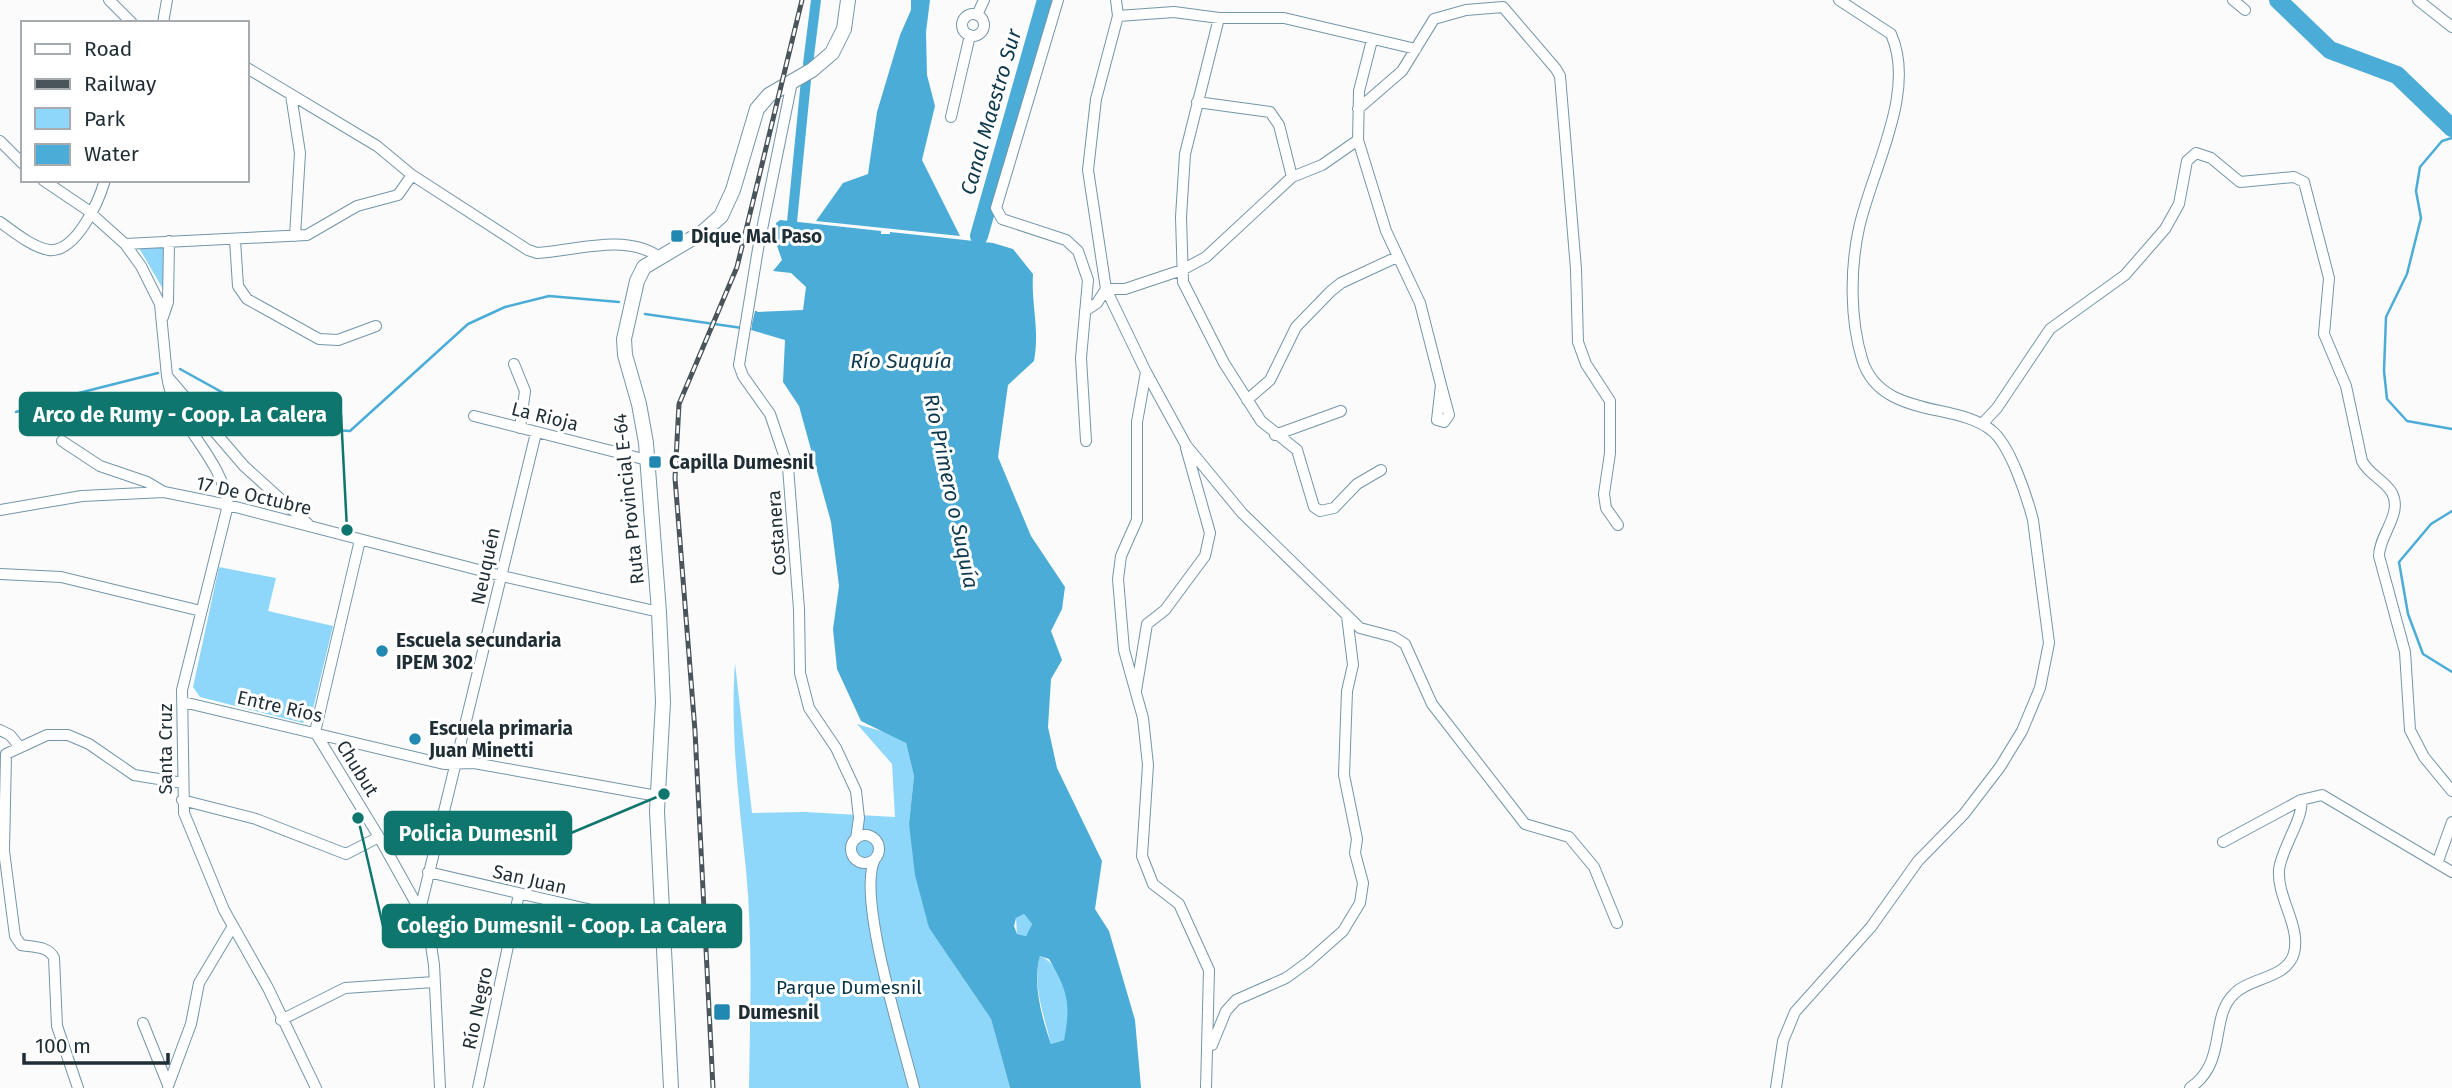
<svg xmlns="http://www.w3.org/2000/svg" width="2452" height="1088" font-family="'Fira Sans',sans-serif">
<rect width="100%" height="100%" fill="#fbfbfb"/>
<path fill="#8ed7fa" d="M165,247L164,285L163,289L139,248Z
M219,567L276,578L268,611L333,626L312,713L303,723L200,697L193,687Z
M735,663L752,813L805,812L895,817L892,764L857,724L898,736L906,743L914,776L909,824L929,928L991,1019L1010,1088H749C750,1016 753,942 746,870C739,800 730,733 735,663Z
M1024,914L1032,924L1026,936L1017,934L1016,918Z
M1040,956C1057,962 1068,990 1070,1007C1071,1017 1066,1030 1064,1040L1051,1044C1044,1015 1032,985 1040,956Z"/>
<path fill="#4bacd7" fill-rule="evenodd" d="M911,0H930L926,32L927,75L935,106L922,160L960,236L816,221L843,183L868,174L877,112L900,35L911,10Z
M780,220L881,231V234H890V232L993,243L1013,249L1033,274C1031,305 1040,328 1034,361L1008,385L998,457L1031,536L1065,587L1062,609L1051,631L1062,660L1051,679L1048,727L1057,768L1102,861L1095,909L1109,931L1135,1020L1141,1088H1010L991,1019L929,928L915,875L909,824L914,776L906,743L861,721L837,669L833,629L839,586L831,522L799,406L783,382L785,340L751,330L756,312L803,310L806,287L791,273L773,271L782,260L775,240L776,223ZM1024,914L1032,924L1026,936L1017,934L1014,926L1016,918ZM1040,956L1049,959C1068,991 1071,1004 1064,1040L1051,1044C1042,1018 1032,984 1040,956Z"/>
<g fill="none" stroke-linecap="round" stroke-linejoin="round">
<path stroke="#4bacd7" stroke-width="2.5" d="M2452,138L2442,141L2420,167L2416,191L2421,218L2407,274L2386,317L2384,371L2387,399L2407,421L2452,429
M645,314L742,328
M753,325L756,312
M180,369L285,427L350,431L468,324L505,307L549,296L619,302
M16,412L55,399L158,373
M2452,511L2431,524L2399,562L2408,614L2423,654L2452,672"/>
<path stroke="#4bacd7" stroke-width="10" d="M808,64L816,0
M792,222L806,80"/>
<path stroke="#4bacd7" stroke-width="18" d="M2278,0L2330,50L2397,75L2452,128
M979,236L1046,0"/>
<defs>
<path id="minor" d="M109,0L132,23
M1058,0L996,208L1002,219L1066,240L1078,251L1088,280L1081,358L1086,441
M1116,0L1118,16L1096,99L1088,170L1106,289L1146,372L1137,422V520L1121,556L1118,579L1124,650L1143,718L1148,765L1142,856L1153,884L1179,904L1209,970L1206,1088
M2233,0L2245,10
M2418,0L2452,27
M962 25a11 11 0 1 1 22 0a11 11 0 1 1-22 0Z
M977,15L984,0
M1118,16L1174,12L1219,18H1284L1416,49
M1219,18L1185,154L1181,217L1183,282L1224,363L1261,421L1297,450L1314,507L1320,511L1334,508L1357,484L1381,470
M163,23L167,0
M1372,40L1359,91L1358,140L1386,231L1420,303L1441,385L1437,420L1444,422L1449,415L1441,385
M247,68L377,146L412,175L528,250L537,253C575,251 623,233 658,256
M792,82L758,249L739,365L743,376L770,414L788,467L799,609L800,673L809,708L836,748L856,791L859,818L856,839
M291,95L300,153L295,236
M1197,102L1270,112L1279,125L1292,177
M1358,109L1402,71L1434,19L1466,10L1503,7L1556,69L1560,76L1576,269L1578,342L1586,364L1610,401V453L1604,494L1606,508L1618,525
M951,117L970,35
M0,141L23,164
M43,180L86,209L125,244L141,266L160,304L167,376L244,466L308,524
M0,222C14,232 32,247 49,250C76,253 99,201 105,180
M235,240L238,286L247,299L319,339L338,340L376,326
M125,244L307,235L357,206L398,195L412,175
M1085,311L1097,303L1106,289H1125L1182,270L1206,257L1292,177L1322,165L1358,140
M163,317L168,302L169,241
M514,364L525,391L520,428
M1146,372L1186,445L1242,513L1360,628L1394,637L1405,644L1432,704L1525,824L1569,837L1594,867L1617,923
M167,376C173,424 222,456 228,505L182,690L184,813L224,910L268,988L316,1088
M1247,400L1270,380L1296,327L1331,291L1341,283L1397,257
M474,416L647,460
M1982,424L1997,408L2050,329L2125,275L2165,229L2179,204L2187,161L2196,153L2211,158L2240,182L2294,177L2304,182L2329,278L2324,334L2346,386L2362,461C2369,475 2385,480 2392,493C2403,514 2379,535 2379,556L2405,652L2410,730L2424,757L2452,791
M1275,435L1341,411
M62,441L100,466L147,482L162,491
M0,510L82,496L164,492L228,505L502,576L659,612
M360,540L315,732L379,837L428,925L434,965L440,1088
M0,574L61,577L201,611
M1136,691L1147,624L1165,610L1205,556L1210,533L1186,448
M183,702L444,764L474,763L657,796
M0,730L10,735L19,746
M182,800L256,819L346,854L379,837
M851 849a14 14 0 1 1 28 0a14 14 0 1 1-28 0Z
M2223,842L2301,800L2322,795L2452,872
M875,859C856,896 903,1042 914,1088
M2438,861L2452,822
M428,872L665,927
M420,910L536,433
M281,1020L345,988L434,982
M143,1023L168,1085
M1212,1045L1226,1011L1236,1000L1286,978L1308,962L1343,931L1360,903L1363,883L1355,853L1357,839L1344,775L1347,691L1353,665L1347,616
M168,1086L191,1024L199,983L233,926
M78,1088L57,1026L54,958C49,946 33,947 21,945L15,936L4,851L6,754L47,735H68L89,744L134,775L183,783
M478,1088L519,894
M1776,1088L1783,1041L1795,1012L1871,927L1918,861L1964,814L2000,767L2022,731L2040,688L2049,643L2033,520C2027,497 2010,444 1991,430C1957,402 1880,419 1862,359C1850,319 1850,269 1859,228C1872,169 1917,92 1891,34L1839,0
M2190,1088C2228,1062 2209,1018 2234,994C2250,977 2287,979 2294,953C2301,926 2277,898 2279,870C2281,849 2305,816 2301,800"/>
<path id="major" d="M671,1088L657,811L663,702L659,612L646,443L639,404L625,355L624,339L637,281L644,267L703,232L721,216L733,190L757,109L769,95L812,70L832,53L844,29L848,0"/>
</defs>
<use href="#minor" stroke="#7396a8" stroke-width="12"/>
<use href="#major" stroke="#7396a8" stroke-width="16"/>
<use href="#minor" stroke="#fff" stroke-width="10"/>
<use href="#major" stroke="#fff" stroke-width="14"/>
<defs>
<path id="rail" d="M713,1088L695,731L675,478L679,404L737,267L802,0"/>
</defs>
<use href="#rail" stroke="#4a555b" stroke-width="5"/>
<use href="#rail" stroke="#fff" stroke-width="2.5" stroke-dasharray="8" stroke-linecap="butt"/>
</g>
<g fill="#2188b1" stroke="#fff" stroke-width="2.5">
<rect x="670" y="229" width="14" height="14" rx="3.5"/>
<rect x="648" y="455" width="14" height="14" rx="3.5"/>
<circle cx="382" cy="651" r="7"/>
<circle cx="415" cy="739" r="7"/>
<rect x="713" y="1003" width="18" height="18" rx="3.5"/>
</g>
<g text-anchor="middle" stroke-width="6" stroke-linejoin="round" paint-order="stroke">
<g font-size="19" font-weight="bold" fill="#1f2d35" stroke="#fff" text-anchor="start">
<text x="691" y="243">Dique Mal Paso</text>
<text x="669" y="469">Capilla Dumesnil</text>
<text x="396" y="647">Escuela secundaria<tspan x="396" dy="22">IPEM 302</tspan></text>
<text x="429" y="735">Escuela primaria<tspan x="429" dy="22">Juan Minetti</tspan></text>
<text x="738" y="1019">Dumesnil</text>
</g>
<g font-size="19" fill="#1f2d35" stroke="#fff">
<text transform="translate(545 416) rotate(14)" y="7">La Rioja</text>
<text transform="translate(254 495) rotate(13)" y="7">17 De Octubre</text>
<text transform="translate(628 499) rotate(-96)" y="7">Ruta Provincial E-64</text>
<text transform="translate(776 533) rotate(-94)" y="7">Costanera</text>
<text transform="translate(485 566) rotate(-78)" y="7">Neuquén</text>
<text transform="translate(280 706) rotate(13)" y="7">Entre Ríos</text>
<text transform="translate(165 749) rotate(-90)" y="7">Santa Cruz</text>
<text transform="translate(358 768) rotate(58)" y="7">Chubut</text>
<text transform="translate(530 879) rotate(13)" y="7">San Juan</text>
<text transform="translate(477 1008) rotate(-78)" y="7">Río Negro</text>
</g>
<g font-size="19" fill="#053244" stroke="#fff">
<text x="849" y="994">Parque Dumesnil</text>
</g>
<g font-size="21" font-style="italic" fill="#0e394c" stroke="#fff">
<text transform="translate(991 112) rotate(-74)" y="7">Canal Maestro Sur</text>
<text x="901" y="368">Río Suquía</text>
<text transform="translate(951 491) rotate(78)" y="7">Río Primero o Suquía</text>
</g>
</g>
<path fill="none" stroke="#0f766e" stroke-width="2.5" d="M347 530L341 414M664 794L571 833M358 818L383 926"/>
<g fill="#0f766e" stroke="#fff" stroke-width="2.5">
<circle cx="347" cy="530" r="7"/>
<circle cx="664" cy="794" r="7"/>
<circle cx="358" cy="818" r="7"/>
</g>
<g fill="#0f766e" stroke="#0f766e" stroke-width="2.5">
<rect x="20" y="393" width="321" height="42" rx="7"/>
<rect x="385" y="812" width="186" height="42" rx="7"/>
<rect x="383" y="905" width="358" height="42" rx="7"/>
</g>
<g font-size="21" text-anchor="middle" font-weight="bold" fill="#fff">
<text x="180" y="422">Arco de Rumy - Coop. La Calera</text>
<text x="478" y="841">Policia Dumesnil</text>
<text x="562" y="933">Colegio Dumesnil - Coop. La Calera</text>
</g>
<rect x="21" y="21" width="228" height="161" fill="#ffffff" stroke="#a5abae" stroke-width="2"/>
<rect x="35" y="44" width="35" height="10" fill="#ffffff" stroke="#a5abae" stroke-width="2"/>
<text x="84" y="56" font-size="21" fill="#1f2d35">Road</text>
<rect x="35" y="79" width="35" height="10" fill="#4a555b" stroke="#a5abae" stroke-width="2"/>
<text x="84" y="91" font-size="21" fill="#1f2d35">Railway</text>
<rect x="35" y="108" width="35" height="21" fill="#8ed7fa" stroke="#a5abae" stroke-width="2"/>
<text x="84" y="126" font-size="21" fill="#1f2d35">Park</text>
<rect x="35" y="144" width="35" height="21" fill="#4bacd7" stroke="#a5abae" stroke-width="2"/>
<text x="84" y="161" font-size="21" fill="#1f2d35">Water</text>
<path d="M24 1053v10h144v-10" fill="none" stroke="#1f2d35" stroke-width="3.5"/>
<text x="35" y="1053" font-size="21" fill="#1f2d35" stroke="#ffffff" stroke-width="5" paint-order="stroke">100 m</text>
</svg>
